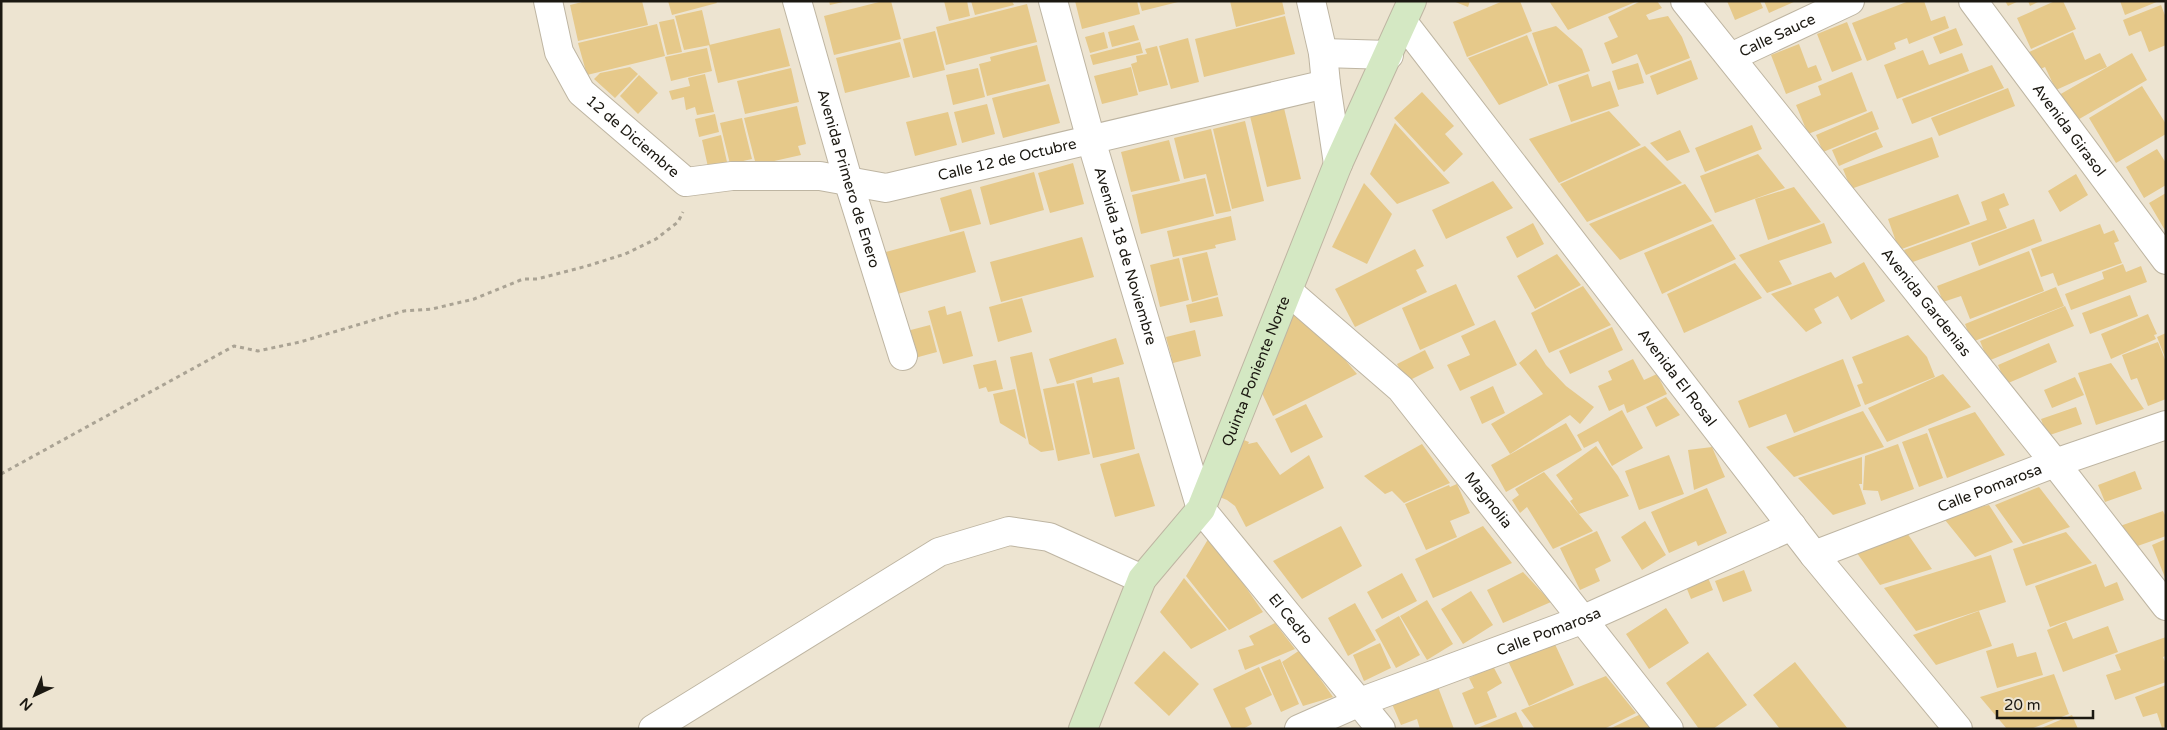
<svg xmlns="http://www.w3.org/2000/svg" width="2167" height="730" font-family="'Varela Round',sans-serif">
<rect width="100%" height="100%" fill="#ede4d1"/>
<path fill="#e6c98a" d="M586,1H642L648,25L578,41L570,5Z
M668,1H716L717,3L672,15Z
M829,1H843V2L830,5Z
M883,1H891L901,39L834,55L824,16Z
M944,1H967L970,16L949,21Z
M971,1H1012L1014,5L975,15Z
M1075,1H1137L1140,14L1082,29Z
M1139,1H1178V2L1142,11Z
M1230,1H1282L1285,14L1236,27Z
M1453,1H1470L1468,7Z
M1503,1H1520L1532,31L1467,57L1453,22Z
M1549,1H1638L1568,30Z
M1641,1H1657L1662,8L1646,15L1649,20L1668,16L1682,37L1690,58L1646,75L1637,54L1612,64L1604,43L1618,37L1608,17Z
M1727,1H1760L1763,8L1735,20Z
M1764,1H1796L1769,13Z
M1909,1H1924L1931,21L1945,16L1949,28L1909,44L1907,38L1894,43L1896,49L1867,61L1852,23Z
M2005,1H2019L2008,6Z
M2028,1H2040L2030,6Z
M2055,1H2063L2076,29L2031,49L2017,18Z
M2120,1H2159L2125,15Z
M1027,4L1037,42L946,65L936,27Z
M2161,5L2166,18V45L2149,52L2141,31L2129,36L2123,20Z
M702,10L710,45L684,50L675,16Z
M1285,16L1295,54L1204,77L1195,39Z
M674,19L682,52L667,55L659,22Z
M1847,22L1862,60L1832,72L1817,34Z
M657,24L665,56L587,75L578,43Z
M1134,25L1139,40L1112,47L1108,32Z
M1556,26L1582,49L1590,71L1549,84L1532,33Z
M780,28L790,66L718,83L709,45Z
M1956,28L1963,45L1940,54L1933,37Z
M935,31L945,70L913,78L903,39Z
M1104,32L1108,48L1090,53L1085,37Z
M2073,32L2085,60L2100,53L2107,67L2056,90L2045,67L2036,71L2027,53Z
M1527,35L1548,85L1499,105L1468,58Z
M1188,38L1199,82L1171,89L1159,46Z
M900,42L910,77L845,93L836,58Z
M1140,42L1143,53L1093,65L1090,55Z
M1799,44L1808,68L1816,65L1822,80L1786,94L1771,55Z
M1037,45L1046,81L987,96L979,64L991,61L990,57Z
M1157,46L1168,85L1139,92L1131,64L1137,62L1136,56L1147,54L1145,49Z
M707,48L712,71L671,81L665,57Z
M1923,50L1929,65L1962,53L1969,71L1897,99L1884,65Z
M2132,53L2147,80L2074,122L2059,95Z
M1691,60L1698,79L1657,95L1650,76Z
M1638,63L1644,83L1618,90L1612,71Z
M1992,65L2004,88L1912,124L1902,99Z
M630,67L638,74L615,98L594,79L600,73Z
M1131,67L1138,95L1102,104L1094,76Z
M791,68L799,102L745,114L737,81Z
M978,68L985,97L953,105L946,75Z
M1852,72L1867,111L1808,134L1796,105L1821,95L1818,86Z
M705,74L714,112L697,115L695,107L686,110L684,97L672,100L669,91L690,86L688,78Z
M1588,74L1592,87L1610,81L1619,106L1571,122L1558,85Z
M639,75L658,93L638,114L620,96Z
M1049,84L1060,123L1003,138L992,98Z
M2142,86L2166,124V134L2116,163L2089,118Z
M2008,88L2015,106L1939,136L1931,118Z
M1422,92L1454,126L1445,134L1463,154L1444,172L1394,118Z
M987,104L995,134L962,143L954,112Z
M797,106L806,144L798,146L801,155L756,165L744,118Z
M1284,108L1301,179L1267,187L1250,116Z
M1609,111L1641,145L1559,183L1529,139Z
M1872,111L1879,129L1823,152L1816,135Z
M948,112L957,145L915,156L906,122Z
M715,114L719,132L699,137L695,119Z
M742,118L752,159L730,164L720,123Z
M1245,121L1264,201L1232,209L1213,129Z
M1395,123L1450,183L1397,204L1370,174Z
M1752,125L1762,149L1705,172L1695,148Z
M1211,129L1231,211L1216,214L1206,174L1184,179L1174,138Z
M1680,130L1690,152L1667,161L1650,143Z
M1876,132L1883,147L1839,166L1832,150Z
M721,135L727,162L708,167L702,140Z
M1932,137L1939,157L1851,189L1843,169Z
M1169,140L1180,181L1131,192L1121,152Z
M1645,146L1682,183L1587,222L1560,184Z
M2157,149L2166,163V185L2144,198L2126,167Z
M1758,154L1785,188L1715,213L1700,176Z
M1073,163L1084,204L1050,213L1038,173Z
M1034,172L1044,210L990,225L980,187Z
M2076,174L2088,195L2060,212L2048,191Z
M1205,178L1214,216L1141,234L1132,195Z
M1493,181L1513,208L1446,239L1432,210Z
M1364,183L1392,214L1367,264L1332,247Z
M1685,184L1712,221L1620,260L1589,224Z
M1794,187L1821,222L1768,240L1755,199Z
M971,189L981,224L950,232L940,198Z
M2004,193L2009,205L1999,209L2007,228L1910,263L1904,250L1987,220L1981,202Z
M2166,193V232L2149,203Z
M1958,194L1970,224L1899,250L1888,219Z
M1231,216L1236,240L1215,245L1216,248L1173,257L1167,231Z
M2034,219L2042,241L1979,266L1971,243Z
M1533,223L1544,244L1517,258L1506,237Z
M1824,223L1832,243L1779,261L1792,284L1767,293L1739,255Z
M1713,224L1736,259L1662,294L1644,253Z
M2100,224L2104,234L2114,230L2119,241L2114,243L2122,263L2058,286L2053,273L2041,277L2031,249Z
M964,231L976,272L894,295L882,253Z
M1082,237L1094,277L1001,302L990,262Z
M1415,249L1424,266L1416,270L1427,292L1355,327L1335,289Z
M2029,251L2044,291L1970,319L1961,296L1943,302L1937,286Z
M1207,252L1218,295L1192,302L1182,258Z
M1557,254L1581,285L1535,309L1517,276Z
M1179,258L1189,300L1160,307L1150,265Z
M1864,262L1885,301L1851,320L1838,296L1814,309L1822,323L1806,332L1771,294L1831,272L1835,278Z
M1735,263L1762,298L1684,333L1667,294Z
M2123,264L2126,272L2141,266L2147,282L2071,310L2065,294L2104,279L2102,272Z
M1456,284L1475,325L1420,350L1402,308Z
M1583,286L1611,325L1549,353L1531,313Z
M2056,287L2064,306L1972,342L1965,324Z
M2130,295L2138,316L2090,334L2082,313Z
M1218,297L1223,316L1190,323L1186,305Z
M1022,298L1032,332L998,342L989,307Z
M1297,303L1357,374L1273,416L1259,387Z
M945,306L947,315L961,311L973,356L943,364L928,311Z
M2065,306L2074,326L1988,361L1980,341Z
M2148,314L2157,334L2154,335L2156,339L2111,359L2101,334Z
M1495,320L1517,365L1460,391L1447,365L1470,355L1461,336Z
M930,325L937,352L911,359L903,332Z
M1612,327L1623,350L1570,374L1559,351Z
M1195,330L1201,356L1173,363L1166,337Z
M2166,333V360L2157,337Z
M1908,335L1927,357L1935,377L1865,405L1857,385L1863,383L1852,357Z
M1116,338L1124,364L1057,384L1049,359Z
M2158,342L2166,362V399L2148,406L2137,378L2131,380L2122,355Z
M2049,343L2057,362L2006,384L1998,365Z
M1536,349L1546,365L1566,386L1594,407L1580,424L1570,415L1510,454L1491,424L1543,394L1519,363Z
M1425,350L1434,368L1406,382L1397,364Z
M1032,352L1054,450L1041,452L1029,444L1010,357Z
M1633,359L1644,380L1657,374L1667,394L1627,413L1624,404L1609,411L1598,386L1612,380L1608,371Z
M1843,359L1861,406L1794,433L1786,414L1749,428L1738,401Z
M996,360L1003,389L988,392L986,387L979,389L973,365Z
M2111,363L2144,409L2096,425L2078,373Z
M1943,374L1971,407L1887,442L1868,408Z
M1092,377L1093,383L1119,377L1135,449L1093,458L1076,381Z
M2075,377L2084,395L2052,408L2044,390Z
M1074,383L1090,454L1058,461L1043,389Z
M1493,386L1505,413L1482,424L1470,397Z
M1015,389L1026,439L1000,423L993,394Z
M1666,397L1680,415L1656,427L1646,407Z
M1306,404L1323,437L1291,453L1275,419Z
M2076,407L2082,424L2047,436L2041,419Z
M1622,410L1643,448L1612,466L1598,441L1584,448L1577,435Z
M1863,411L1884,447L1794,477L1766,447Z
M1975,412L2005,455L1947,478L1928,429Z
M1566,423L1582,450L1506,492L1491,465Z
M1927,433L1943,478L1919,487L1902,442Z
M1233,436L1249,442L1248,444L1257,442L1280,475L1309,455L1324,488L1246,527L1235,506L1227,500L1212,494Z
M1422,444L1450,483L1404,503L1392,491L1385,494L1364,476Z
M1898,444L1914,489L1881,501L1878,491L1863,490L1865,456Z
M1596,446L1618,476L1629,496L1579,514L1570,501L1573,499L1556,475Z
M1712,447L1725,477L1694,490L1688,450Z
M1139,453L1155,506L1115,517L1100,464Z
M1669,455L1684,494L1639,510L1625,471Z
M1862,457V484H1859L1866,504L1833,515L1798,478Z
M2135,471L2142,489L2105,502L2098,485Z
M1544,472L1593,531L1553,549L1527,507L1520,513L1512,500L1519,495L1515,489Z
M1457,484L1470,513L1450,521L1457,537L1426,550L1405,504L1449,485L1450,487Z
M2039,487L2070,527L2023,544L1995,505Z
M1707,488L1727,533L1698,546L1696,541L1669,553L1651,512Z
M1989,505L2013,542L1975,557L1941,515Z
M2163,511L2166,517V536L2129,549L2120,526Z
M1645,521L1666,555L1642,570L1621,537Z
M1341,526L1362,566L1302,599L1273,561Z
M1483,526L1512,563L1433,598L1415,559Z
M1597,531L1611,561L1595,569L1600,581L1580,590L1560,548Z
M2066,532L2092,563L2026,586L2013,549Z
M1907,533L1932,569L1880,585L1854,549Z
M1210,536L1263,612L1229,630L1186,576Z
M2166,539V580L2152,545Z
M1991,555L2006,602L1916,631L1884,588Z
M2096,564L2105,587L2117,582L2124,600L2050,627L2035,586Z
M1744,570L1752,591L1723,602L1715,581Z
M1523,572L1551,602L1503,623L1487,590Z
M1402,573L1417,601L1382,619L1367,592Z
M1707,575L1713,590L1691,599L1685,584Z
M1184,578L1227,630L1191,649L1160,612Z
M1471,591L1493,625L1463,644L1441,609Z
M1427,600L1453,644L1427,660L1400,616Z
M1355,603L1376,640L1348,656L1328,618Z
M1666,608L1689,643L1649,669L1626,634Z
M1979,611L1992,646L1936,665L1913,635Z
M1399,616L1420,655L1396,668L1375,630Z
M2066,622L2073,639L2108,626L2118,652L2063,672L2047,630Z
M1275,623L1295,649L1245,670L1238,650L1254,645L1249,636Z
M2166,637V656L2163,657L2166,664V682L2115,700L2106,675L2121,670L2115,655Z
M1553,640L1574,685L1529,706L1508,661Z
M1380,643L1391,668L1364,681L1353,655Z
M2013,643L2017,657L2036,652L2043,675L1997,688L1986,651Z
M1300,650L1333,697L1303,706L1282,662Z
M1164,651L1199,684L1169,716L1134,683Z
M1708,652L1747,705L1713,729H1699L1666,683Z
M1280,659L1299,704L1281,712L1261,667Z
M1795,662L1848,729H1780L1753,695Z
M1493,666L1502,683L1487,692L1497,717L1475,725L1462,693L1474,688L1469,678Z
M1259,667L1272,695L1245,708L1252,724L1243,729H1232L1213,689Z
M2054,674L2069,714L2031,729H2007L1980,697Z
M1606,676L1636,713L1604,729H1535L1521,710Z
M2166,685V726L2162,728L2157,713L2143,717L2135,697Z
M1438,687L1454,729H1420L1417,719L1401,725L1392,704Z
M1516,712L1524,729H1475Z
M1641,714L1652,729H1609Z
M2072,715L2078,729H2039Z"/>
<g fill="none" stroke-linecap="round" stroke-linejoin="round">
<defs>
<g id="street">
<path id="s1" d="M548,1L559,52L581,92L686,182L732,176H820L886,188L1326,84"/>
<path id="s2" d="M797,1L848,180L903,356"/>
<path id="s3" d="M1053,1L1091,140L1201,509L1381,729"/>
<path d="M1311,1L1323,53L1326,84L1338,164"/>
<path id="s4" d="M1685,1L2055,463L2166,606"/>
<path id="s5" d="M1973,1L2166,260"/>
<path id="s6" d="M1403,22L1814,555L1958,729"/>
<path d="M1323,53L1389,55"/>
<path id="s7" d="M1731,57L1850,1"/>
<path id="s8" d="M1288,291L1401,389L1669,729"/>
<path id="s9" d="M1814,555L2055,463L2166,425"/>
<path d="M653,729L939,552L1009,531L1049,537L1142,579"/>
<path id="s10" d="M1299,729L1360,702L1584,619L1792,526"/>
</g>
<g id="secondary">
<path id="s11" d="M1083,729L1142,579L1201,509L1338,164L1412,1"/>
</g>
</defs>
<use href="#street" stroke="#beb5a2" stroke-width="30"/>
<use href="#secondary" stroke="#beb5a2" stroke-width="30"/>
<path stroke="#aaa394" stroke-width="3" stroke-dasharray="4 4" stroke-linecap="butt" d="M1,474L234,346L258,351L300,342L404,311L432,309L474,299L523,279H537L587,266L625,254L656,239L678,222L683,212"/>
<use href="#street" stroke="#fff" stroke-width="28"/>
<use href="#secondary" stroke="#d4e8c3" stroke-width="28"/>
</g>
<g text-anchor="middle" stroke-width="4.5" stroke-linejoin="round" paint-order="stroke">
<g font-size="15" fill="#1b1811" stroke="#ede4d1">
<text dy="5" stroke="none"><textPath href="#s7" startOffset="51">Calle Sauce</textPath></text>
<text dy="5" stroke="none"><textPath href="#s5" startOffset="161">Avenida Girasol</textPath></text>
<text dy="5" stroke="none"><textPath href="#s1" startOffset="166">12 de Diciembre</textPath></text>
<text dy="5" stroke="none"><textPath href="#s1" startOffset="562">Calle 12 de Octubre</textPath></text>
<text dy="5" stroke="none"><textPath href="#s2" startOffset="185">Avenida Primero de Enero</textPath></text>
<text dy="5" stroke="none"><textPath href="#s3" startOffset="265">Avenida 18 de Noviembre</textPath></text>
<text dy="5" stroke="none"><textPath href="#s4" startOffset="386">Avenida Gardenias</textPath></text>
<text dy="5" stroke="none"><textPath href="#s11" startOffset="401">Quinta Poniente Norte</textPath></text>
<text dy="5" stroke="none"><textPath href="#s6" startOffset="449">Avenida El Rosal</textPath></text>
<text dy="5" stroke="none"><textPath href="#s9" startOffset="188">Calle Pomarosa</textPath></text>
<text dy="5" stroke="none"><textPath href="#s8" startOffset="291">Magnolia</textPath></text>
<text dy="5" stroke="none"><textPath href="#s3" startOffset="671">El Cedro</textPath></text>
<text dy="5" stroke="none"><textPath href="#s10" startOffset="268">Calle Pomarosa</textPath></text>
</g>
</g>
<rect width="2167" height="730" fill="none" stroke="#1b1811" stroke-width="5"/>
<g transform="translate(35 695) rotate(224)" stroke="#ede4d1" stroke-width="4" paint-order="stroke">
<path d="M0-4L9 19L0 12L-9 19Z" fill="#1b1811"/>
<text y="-8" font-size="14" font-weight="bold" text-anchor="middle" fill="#1b1811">N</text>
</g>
<path d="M1997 710v8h96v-8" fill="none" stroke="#1b1811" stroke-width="2.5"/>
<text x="2004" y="710" font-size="15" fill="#1b1811" stroke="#ede4d1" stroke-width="4" paint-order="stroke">20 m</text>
</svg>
